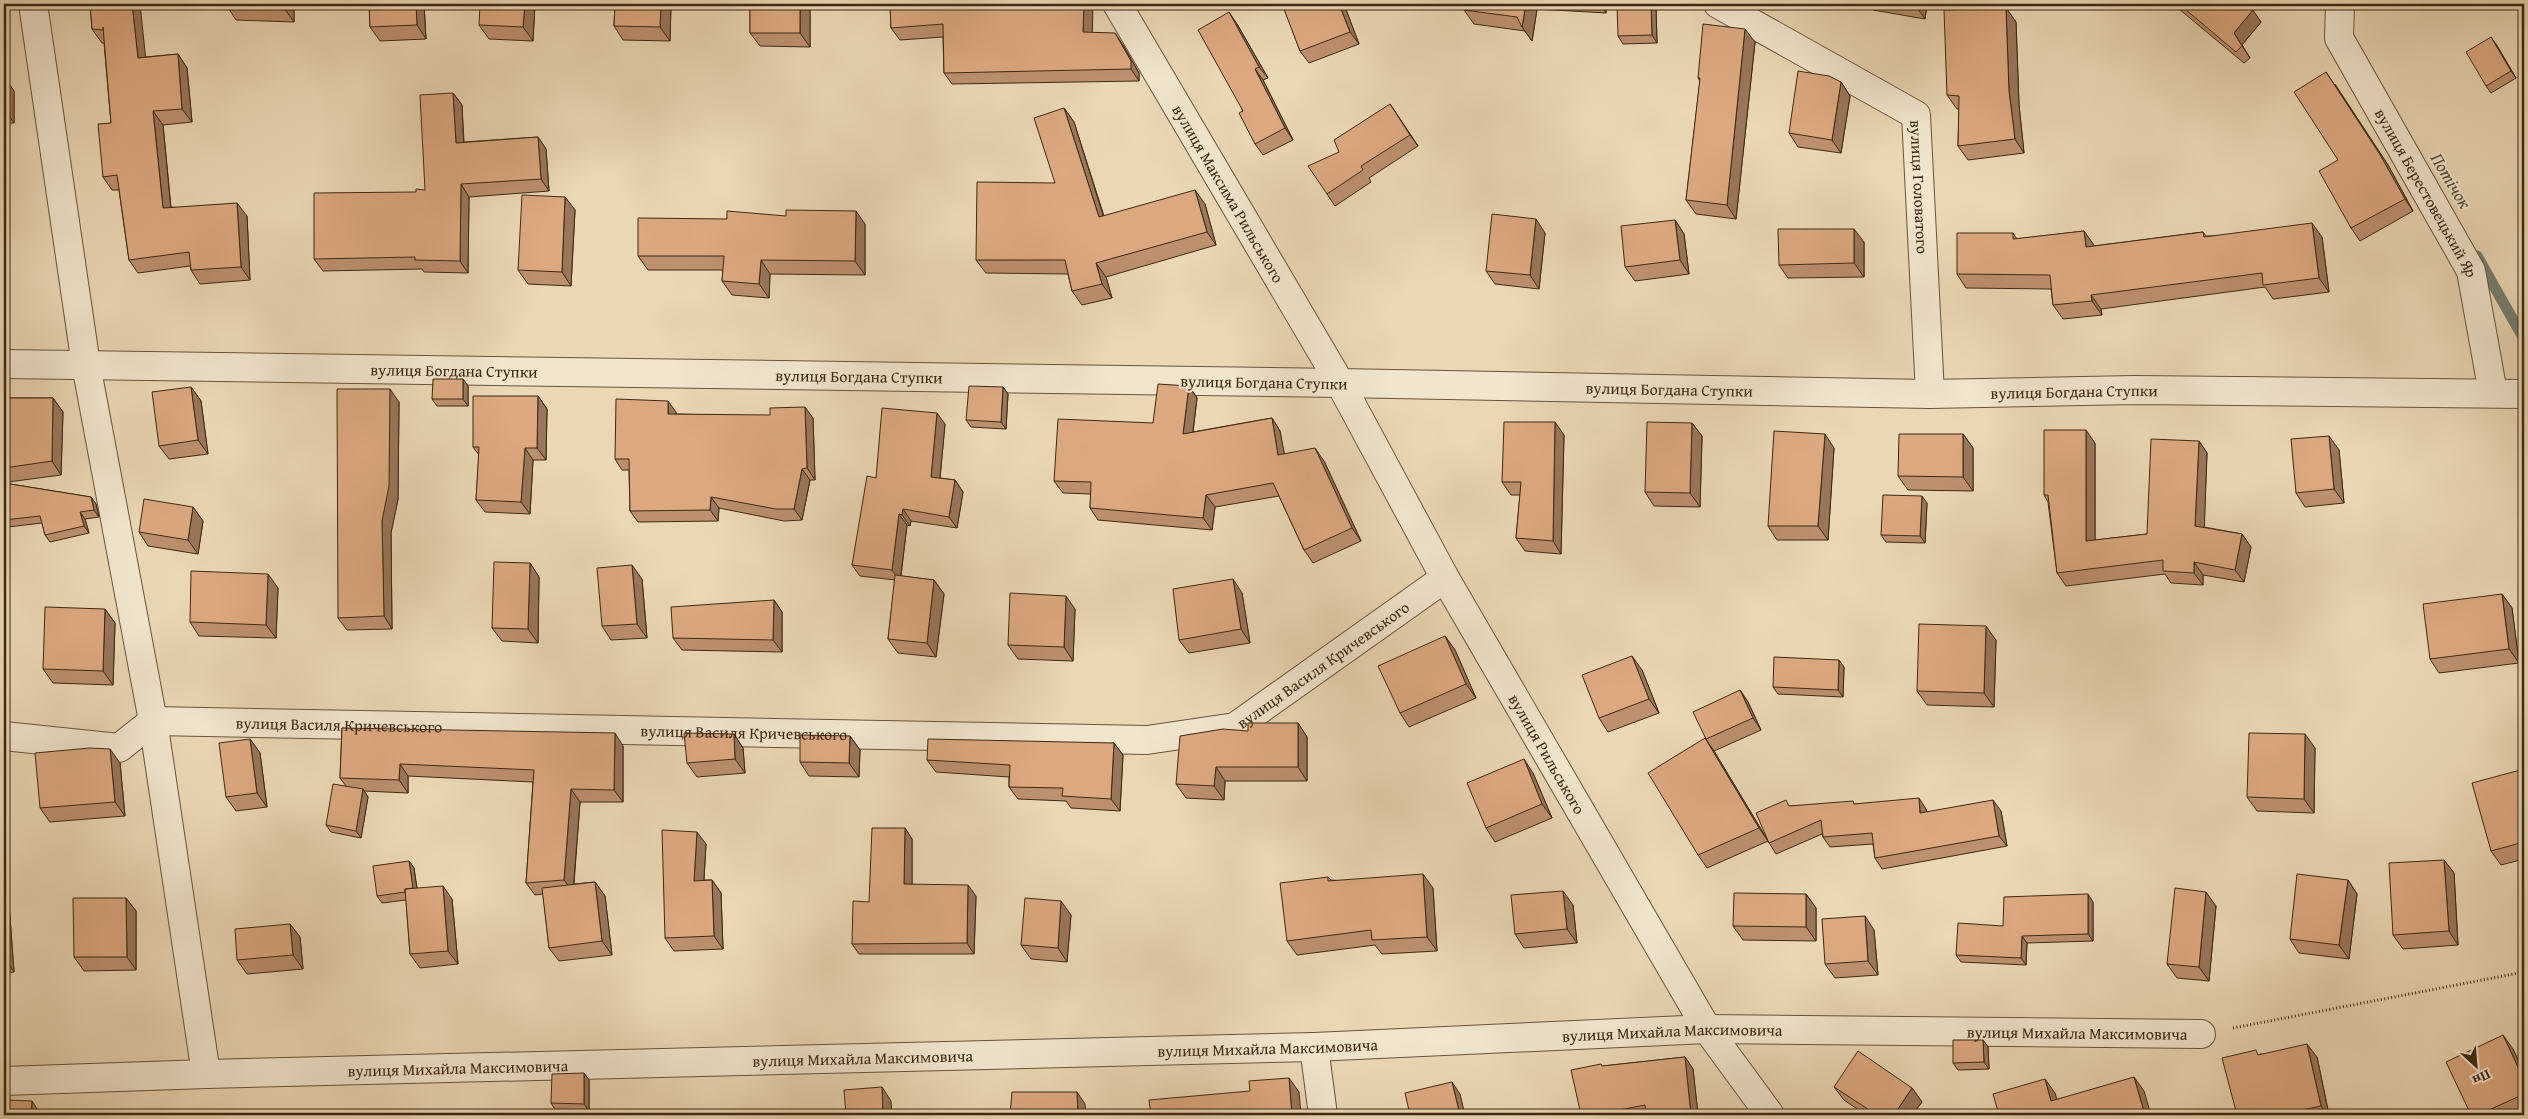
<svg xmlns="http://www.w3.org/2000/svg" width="2528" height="1119" font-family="'Gentium Book Plus',serif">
<rect width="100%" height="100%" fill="#ead7b4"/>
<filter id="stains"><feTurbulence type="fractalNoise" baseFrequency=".004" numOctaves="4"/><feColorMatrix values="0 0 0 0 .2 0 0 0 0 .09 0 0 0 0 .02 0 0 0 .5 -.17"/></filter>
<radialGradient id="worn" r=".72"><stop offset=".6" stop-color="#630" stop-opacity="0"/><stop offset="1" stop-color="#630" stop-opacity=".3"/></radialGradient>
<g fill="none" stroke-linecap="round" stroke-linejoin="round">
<path stroke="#747f73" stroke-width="11" d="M2477,256L2524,339"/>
<defs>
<g id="minor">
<path d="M33,4L86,365L153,721L206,1074"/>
<path id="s1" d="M1117,4L1340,383L1930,394L2134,390L2524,394"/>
<path id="s2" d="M1718,4L1916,115L1930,394"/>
<path id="s3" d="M2340,4L2339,38L2471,271L2493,393"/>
<path id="s4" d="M4,736L119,748L153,721L1147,740L1235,727L1445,578"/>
<path d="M1314,1047L1323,1115"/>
<path id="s5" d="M4,1081L206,1074L1314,1047L1707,1029L2201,1034"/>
</g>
<g id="tertiary">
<path id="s6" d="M4,364L1340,383L1445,578L1707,1029L1770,1115"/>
</g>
</defs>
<use href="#minor" stroke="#68543a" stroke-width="30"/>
<use href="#tertiary" stroke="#68543a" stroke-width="30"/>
<path stroke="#3d2912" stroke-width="3" stroke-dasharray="1 2.5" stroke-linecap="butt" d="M2233,1028L2524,972"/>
<use href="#minor" stroke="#f1e5ce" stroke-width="28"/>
<use href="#tertiary" stroke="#f1e5ce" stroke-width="28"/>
</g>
<path fill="#bd906e" stroke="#3d2912" d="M90,4L146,57L178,54L187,68L192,122L163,125L171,207L247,216L250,280L200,284L191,270L190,266L138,273L129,260L119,190H112L103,177L111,123L104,43H102L92,29Z
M294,4V22L236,20L227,6Z
M369,4H424L426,39L380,41L370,27Z
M535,4L533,41L489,39L479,25Z
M615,4H671L670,41L623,40L614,26Z
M750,4H810V47L760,46L750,33Z
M890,4L1092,32L1123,45L1139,73V81L952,84L944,73L943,37L900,40L891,28Z
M1257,4H1388V6L1345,7L1359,44L1309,63L1300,51L1284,7L1260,8Z
M1474,4H1606V13L1537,9L1532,41L1525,31L1474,24L1464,10Z
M1869,4H1927L1925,19L1873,10Z
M2173,4H2245L2261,22L2242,45L2250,58L2244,63Z
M1656,6L1657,43L1623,44L1618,36Z
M2006,8L2016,22L2019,105L2024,153L1968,160L1958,146L1959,109H1957L1947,95Z
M1237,24L1268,78L1263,80L1293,140L1263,155L1255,144L1243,111Z
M1755,42L1736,219L1696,214L1686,200L1700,81L1698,78Z
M2496,44L2516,78L2491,93L2486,86Z
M4,77L14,91V123H4Z
M1841,82L1850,96L1841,153L1798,147L1789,133Z
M2335,84L2388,165L2413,211L2360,241L2351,228L2338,160Z
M453,93L462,105L464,142L538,137L546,149L549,191L469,197L468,273L424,272L422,269L323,271L314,259L416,192L425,190Z
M1390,104L1418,146L1369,178L1371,182L1335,206L1327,194L1339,152Z
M1064,108L1074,122L1104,216L1205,204L1216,245L1106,277L1112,298L1082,305L1072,291L1068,274L986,273L976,260L1055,183Z
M565,197L575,210L571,286L528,284L518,270Z
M1675,220L1684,234L1689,274L1635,281L1625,267Z
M865,224V275L770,274L769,298L732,295L722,281L723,270H648L638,256Z
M2084,231L2094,246L2203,232L2206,236L2322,237L2329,292L2273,299L2265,287L2101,309L2102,315L2063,319L2053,305L2051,289L1966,288L1957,274L2013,233L2017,239Z
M1545,233L1539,289L1495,284L1486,271Z
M1864,242V277L1788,278L1779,265Z
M463,379L468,386V406H437L432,399Z
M1189,386L1197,398L1193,432L1272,418L1280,431L1284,454L1324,461L1361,541L1313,563L1304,550L1279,496L1215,507L1212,530L1098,520L1090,508L1091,494L1063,493L1054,481L1153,423Z
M191,387L201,401L208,454L169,459L159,446Z
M1003,387L1008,394L1006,429L971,427L966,420Z
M538,396L547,409L546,460H533L530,514L485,512L476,500L479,455L473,447Z
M4,398H53L63,412L61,475L8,482L4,476Z
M399,402L398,499L391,533L392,629L347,630L338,618Z
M676,412V414L813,418L815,480H810L802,520L784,521L719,508L718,521L638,522L630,511L629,470H622L615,459Z
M1692,423L1702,436L1700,507L1654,506L1645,492Z
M945,424L940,478L955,480L963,492L957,528L911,521L910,526L907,525L901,576L934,580L944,594L936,657L898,653L888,639L895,580L860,576L852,565L876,478Z
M1963,434L1973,448V491L1908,490L1898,476Z
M1564,435L1561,554L1525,551L1516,538L1520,495H1511L1502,482Z
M2199,441L2207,453L2204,527L2242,534L2251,547L2244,582L2203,575V585L2171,583L2165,574L2066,586L2057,573L2048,502L2044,495L2095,443V540L2147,534Z
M1834,448L1828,540H1777L1768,526Z
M2339,450L2344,503L2305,507L2296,493Z
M4,483L91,497L96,504L99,517L85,519L89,533L50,542L45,535L42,523L8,527L4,522Z
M1927,503L1925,543L1886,542L1881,535Z
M193,507L203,521L198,554L148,546L139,532Z
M530,563L539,577L538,643L502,641L492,628Z
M642,579L647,638L611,640L602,626Z
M278,588L276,638L199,636L190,622Z
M1242,593L1250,643L1189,653L1179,640Z
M2502,594L2512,608L2519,663L2439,673L2430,659Z
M774,600L782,612V652L682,650L673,638Z
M105,609L115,623L113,685L53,683L43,669Z
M1075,609L1073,661L1018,659L1008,645Z
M1445,636L1455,650L1476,698L1409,727L1400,713Z
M1996,640L1994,707L1927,705L1917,691Z
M1844,667L1843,697L1778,694L1773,687Z
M1642,670L1659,713L1608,732L1599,718Z
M1740,690L1748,702L1761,730L1714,751L1767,839L1790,806L1855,804L1926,809L1927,812L2001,811L2007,846L1882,869L1875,858L1873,844L1830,847L1823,837L1822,834L1776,854L1768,841L1707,868L1698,855L1706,739Z
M1298,723L1307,737V781H1225L1224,800L1186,798L1176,784L1248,731Z
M342,728L623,746V802H580L574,884L595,882L605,896L612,955L559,961L549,948L543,894L535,895L526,883L533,782L408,776V793L364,791L368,797L361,838L331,832L326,825L346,786L340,778Z
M734,734L743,748L745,773L697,777L687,763Z
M850,736L860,750L859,777L809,776L800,762Z
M250,739L260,753L267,807L236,811L226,797Z
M1114,743L1123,755L1120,811L1071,808L1066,801L1018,799L1009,787V777L936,772L927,760Z
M2315,748L2314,813L2257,811L2247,797Z
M120,763L125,816L50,822L40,808Z
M2524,769V859L2501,865L2491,851Z
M1533,773L1552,818L1495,842L1486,828Z
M905,828L912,839V884L976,896L974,954H859L852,944L869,902Z
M706,844L704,880H712L721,893L723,949L674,951L665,938Z
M2444,860L2454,873L2458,945L2403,949L2393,935Z
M409,861L414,868L417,888L452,899L458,964L420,968L410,954L406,900L382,903L377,896Z
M1328,877L1331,880L1433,888L1437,951L1382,954L1375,945L1297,955L1287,941Z
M2348,880L2357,894L2349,959L2299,953L2290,939Z
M4,883L8,890L14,972L4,973Z
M1806,894L1816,908V941L1743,940L1733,926Z
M126,898L136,911V970L84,971L74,957Z
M2093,902V941L2027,943L2026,965L1961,962L1956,955L2003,926Z
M1573,905L1577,943L1524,948L1515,934Z
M2216,906L2209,981L2177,978L2167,964Z
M1071,915L1067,962L1031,959L1021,945Z
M290,924L300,937L303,969L247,974L237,960Z
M1874,930L1878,975L1835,978L1825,964Z
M1983,1040L1988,1047L1989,1069L1958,1070L1953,1063Z
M2513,1049L2524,1073V1112L2518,1115H2471Z
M2260,1054L2317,1057L2329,1115H2237Z
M1685,1057L1693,1069L1698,1115H1581L1603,1066Z
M584,1073L589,1080V1111H556L551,1103Z
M1834,1087L1912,1088L1922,1102L1912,1115H1866L1844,1100Z"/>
<path fill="#9a765a" stroke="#3d2912" d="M132,4H140L147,71L138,58Z
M284,4H294V22L284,8Z
M416,4H424L426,39L417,25Z
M525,4H535L533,41L523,27Z
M661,4H671L670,41L660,27Z
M800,4H810V47L800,33Z
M1084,4H1093L1092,44L1083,32Z
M1339,4H1342L1345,7L1359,44L1350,32Z
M1526,4H1533L1537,9L1532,41L1522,27Z
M1600,4H1606V13Z
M1651,4H1654L1656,6L1657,43L1652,35Z
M1915,4H1927L1925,19L1915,5Z
M2006,8L2016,22L2019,105L2024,153L2015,139L2009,91Z
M2253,10L2261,22L2242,45L2250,58L2234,33Z
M1229,12L1237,24L1268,78L1259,67Z
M1745,29L1755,42L1736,219L1727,205Z
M1115,33L1123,45L1139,73V81L1131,69Z
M2491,37L2496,44L2516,78L2511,71Z
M178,54L187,68L192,122L182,109Z
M1255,69L1263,80L1293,140L1285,128Z
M2326,72L2388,165L2413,211L2405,199Z
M4,77L14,91V123L4,109Z
M1841,82L1850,96L1841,153L1832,140Z
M453,93L462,105L464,155L456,143Z
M1390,104L1418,146L1410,135Z
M1064,108L1074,122L1108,231L1099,217Z
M153,111L163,125L172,221L163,208Z
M538,137L546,149L549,191L541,179Z
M461,184L469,197L468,273L460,261Z
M1195,190L1205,204L1216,245L1207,232Z
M565,197L575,210L571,286L562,272Z
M237,203L247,216L250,280L241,267Z
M856,211L865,224V275L855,261Z
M1536,219L1545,233L1539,289L1530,275Z
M1675,220L1684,234L1689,274L1680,260Z
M2312,223L2322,237L2329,292L2319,278Z
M1854,229L1864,242V277L1854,263Z
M2084,231L2094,245L2096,261L2086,247Z
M761,260L770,274L769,298L759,284Z
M1096,263L1106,277L1112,298L1102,284Z
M2091,295L2101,309L2102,315L2092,301Z
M463,379L468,386V406L463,399Z
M1189,386L1197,398L1191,447L1183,434Z
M191,387L201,401L208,454L198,440Z
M1003,387L1008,394L1006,429L1001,422Z
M390,389L399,402L398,499L391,533L392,629L384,616L382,521Z
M538,396L547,409L546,460L537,448Z
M53,398L63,412L61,475L52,461Z
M668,401L676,412V425L668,414Z
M805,407L813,418L815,480L807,468Z
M937,413L945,424L939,488L931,477Z
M1272,418L1280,431L1287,468L1278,455Z
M1555,422L1564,435L1561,554L1553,541Z
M1692,423L1702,436L1700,507L1690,493Z
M2086,430L2095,443V554L2086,541Z
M1825,434L1834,448L1828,540L1818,526Z
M1963,434L1973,448V491L1963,477Z
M2329,436L2339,450L2344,503L2334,489Z
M2199,441L2207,453L2204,538L2195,526Z
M525,448L533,460L530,514L521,502Z
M1315,448L1324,461L1361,541L1352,528Z
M802,469L810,480L802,520L794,509Z
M955,480L963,492L957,528L949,517Z
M1206,495L1215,507L1212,530L1203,518Z
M1922,496L1927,503L1925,543L1920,536Z
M91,497L96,504L99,517L94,510Z
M711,497L719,508L718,521L710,510Z
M193,507L203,521L198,554L188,540Z
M903,509L911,521L910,526L902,515Z
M80,512L85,519L89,533L84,526Z
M899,514L907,525L900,581L892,570Z
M2242,534L2251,547L2244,582L2235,570Z
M2194,562L2203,575V585L2194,573Z
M530,563L539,577L538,643L528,629Z
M632,565L642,579L647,638L637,624Z
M268,574L278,588L276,638L266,625Z
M1233,579L1242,593L1250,643L1241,629Z
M934,580L944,594L936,657L927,643Z
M2502,594L2512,608L2519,663L2509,649Z
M1066,596L1075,609L1073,661L1064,647Z
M774,600L782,612V652L773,640Z
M105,609L115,623L113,685L103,671Z
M1986,626L1996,640L1994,707L1984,693Z
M1445,636L1455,650L1476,698L1466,684Z
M1632,656L1642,670L1659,713L1649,699Z
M1839,660L1844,667L1843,697L1838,690Z
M1740,690L1748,702L1761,730L1753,718Z
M1298,723L1307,737V781L1298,767Z
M615,733L623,746V802L614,790Z
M734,734L743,748L745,773L735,759Z
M2305,734L2315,748L2314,813L2304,799Z
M850,736L860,750L859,777L849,763Z
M1705,738L1714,751L1768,841L1759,828Z
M250,739L260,753L267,807L257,793Z
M1114,743L1123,755L1120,811L1111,799Z
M110,749L120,763L125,816L115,802Z
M1524,759L1533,773L1552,818L1542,804Z
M400,764L408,776V793L399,780Z
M1216,767L1225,781L1224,800L1214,786Z
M363,789L368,797L361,838L356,831Z
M571,789L580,802L573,892L564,880Z
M1919,798L1926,809L1928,824L1920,813Z
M1993,800L2001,811L2007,846L1999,836Z
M905,828L912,839V895L904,884Z
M697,832L706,844L703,893L694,881Z
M2444,860L2454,873L2458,945L2449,931Z
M409,861L414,868L418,898L413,891Z
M1423,874L1433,888L1437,951L1427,937Z
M712,880L721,893L723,949L714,936Z
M2348,880L2357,894L2349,959L2339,945Z
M595,882L605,896L612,955L602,941Z
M4,883L8,890L14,972L5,958L4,947Z
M968,885L976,896L974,954L967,943Z
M443,886L452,899L458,964L448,951Z
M1563,891L1573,905L1577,943L1567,929Z
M2206,892L2216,906L2209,981L2199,967Z
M1806,894L1816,908V941L1806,927Z
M2088,894L2093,902V941L2088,934Z
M126,898L136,911V970L127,957Z
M1061,901L1071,915L1067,962L1058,948Z
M1865,916L1874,930L1878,975L1868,961Z
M290,924L300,937L303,969L293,955Z
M2022,936L2027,943L2026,965L2021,958Z
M2503,1035L2513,1049L2524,1073V1080Z
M1983,1040L1988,1047L1989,1069L1984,1062Z
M2307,1044L2317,1057L2329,1115H2327L2321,1106Z
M1685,1057L1693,1069L1698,1115H1691Z
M584,1073L589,1080V1111L584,1104Z
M2134,1077L2144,1091L2151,1115H2145Z
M1289,1078L1299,1092L1301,1115H1292Z
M2045,1079L2055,1093L2061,1114L2051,1101Z
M1452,1082L1460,1094L1465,1115H1460Z
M882,1087L891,1101L892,1115H883Z
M1912,1088L1922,1102L1912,1115H1894Z
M1077,1092L1085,1104L1086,1115H1078Z
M32,1101L41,1115H31Z
M287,1110L291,1115H286Z"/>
<path fill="#dca880" stroke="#3d2912" d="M90,4H132L138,58L178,54L182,109L153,111L163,208L237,203L241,267L191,270L189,252L129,260L117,175L103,177L98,124L111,123L103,27V30L92,29Z
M227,4H284V8L227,6Z
M369,4H416L417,25L370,27Z
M480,4H525L523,27L479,25Z
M615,4H661L660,27L614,26Z
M750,4H800V33H750Z
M890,4H1084L1083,32L1115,33L1131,61V69L944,73L943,24L891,28Z
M1282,4H1339L1350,32L1300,51Z
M1474,4H1526L1522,27L1517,17L1464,10Z
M1617,4H1651L1652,35L1618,36Z
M2179,4H2245L2253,10L2234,33L2242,46L2236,52Z
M2006,8L2009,91L2015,139L1958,146L1959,96L1947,95L1944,10Z
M1229,12L1259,67L1255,69L1285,128L1255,144L1239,113L1243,111L1198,30Z
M1703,24L1745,29L1727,205L1686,200L1700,78H1698Z
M2491,37L2511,71L2486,86L2466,52Z
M1798,71L1829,76L1841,82L1832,140L1789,133Z
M2326,72L2379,153L2405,199L2351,228L2319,171L2338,160L2294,92Z
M453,93L456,143L538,137L541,179L461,184L460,261L415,260V257L314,259V193L416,192V189L425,190L420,95Z
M1390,104L1410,135L1361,166L1363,170L1327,194L1308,166L1339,152L1334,140Z
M1064,108L1099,217L1195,190L1207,232L1096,263L1102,284L1072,291L1065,260H976L977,182L1055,183L1034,118Z
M522,195L565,197L562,272L518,270Z
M786,210L856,211L855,261L761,260L759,284L722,281L724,256H638V218L727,219V211L786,216Z
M1492,214L1536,219L1530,275L1486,271Z
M1675,220L1680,260L1625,267L1621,226Z
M2312,223L2319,278L2263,285L2262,273L2091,295L2092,301L2053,305L2050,275L1957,274V233H2013V239L2084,231L2086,247L2203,232L2204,237Z
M1778,229H1854V263L1779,265Z
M433,379H463V399H432Z
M1158,384L1189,386L1183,434L1272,418L1278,455L1315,448L1352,528L1304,550L1273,483L1206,495L1203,518L1090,508L1091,482L1054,481L1058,419L1153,423Z
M969,386L1003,387L1001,422L966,420Z
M191,387L198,440L159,446L152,392Z
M337,389H390L389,486L382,521L384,616L338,618Z
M473,396H538L537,448H525L521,502L476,500L479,447H473Z
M4,398H53L52,461L4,468Z
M616,399L668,401V414L770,415V408L805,407L807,468L802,469L794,509H776L711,497L710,510L630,511L629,459H615Z
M882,408L937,413L931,477L955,480L949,517L903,509L902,515L899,514L892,570L852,565L867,476L876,478Z
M1504,422H1555L1553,541L1516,538L1521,482H1502Z
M1647,422L1692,423L1690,493L1645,492Z
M2044,430H2086V541L2147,534L2151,439L2199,441L2195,526L2242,534L2235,570L2194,562V573L2163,571V560L2057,573L2048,495H2044Z
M1774,431L1825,434L1818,526H1768Z
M1899,434H1963V477L1898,476Z
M2329,436L2334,489L2296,493L2291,439Z
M4,483L91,497L94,510L80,512L84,526L45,535L40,516L4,520Z
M1883,495L1922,496L1920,536L1881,535Z
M144,499L193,507L188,540L139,532Z
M494,562L530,563L528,629L492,628Z
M632,565L637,624L602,626L597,568Z
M191,571L268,574L266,625L190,622Z
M895,575L934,580L927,643L888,639Z
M1233,579L1241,629L1179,640L1173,589Z
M1010,593L1066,596L1064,647L1008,645Z
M2502,594L2509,649L2430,659L2423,604Z
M774,600L773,640L673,638L671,607Z
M45,607L105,609L103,671L43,669Z
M1919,624L1986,626L1984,693L1917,691Z
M1445,636L1466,684L1400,713L1378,666Z
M1632,656L1649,699L1599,718L1582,675Z
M1774,657L1839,660L1838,690L1773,687Z
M1740,690L1753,718L1706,739L1693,712Z
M1248,723H1298V767H1216L1214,786L1176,784L1180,736L1223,729L1248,731Z
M342,728L615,733L614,790L571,789L564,880L526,883L534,770L400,764L399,780L340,778Z
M684,733L734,734L735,759L687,763Z
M2249,733L2305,734L2304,799L2247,797Z
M800,735L850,736L849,763L800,762Z
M1705,738L1759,828L1698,855L1648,773Z
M250,739L257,793L226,797L219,743Z
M928,739L1114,743L1111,799L1062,796L1063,788L1009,787L1010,765L927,760Z
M90,748L110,749L115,802L40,808L35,753Z
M1524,759L1542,804L1486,828L1467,783Z
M2524,769V842L2491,851L2472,783Z
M333,784L363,789L356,831L326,825Z
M1919,798L1920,813L1993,800L1999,836L1875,858L1872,833L1823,837L1821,820L1769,843L1756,813L1786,800L1789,806L1853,801L1854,804Z
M872,828H905L904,884L968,885L967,943L852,944L853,901L869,902Z
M662,830L697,832L694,881L712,880L714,936L665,938Z
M2444,860L2449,931L2393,935L2389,863Z
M409,861L413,888L405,889V892L377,896L373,866Z
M1423,874L1427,937L1372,940L1371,930L1287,941L1280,883L1328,877V881Z
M2297,874L2348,880L2339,945L2290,939Z
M595,882L602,941L549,948L542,888Z
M443,886L448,951L410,954L405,889Z
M2175,888L2206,892L2199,967L2167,964Z
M1563,891L1567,929L1515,934L1511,895Z
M1734,893L1806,894V927L1733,926Z
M2088,894V934L2022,936L2021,958L1956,955L1958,923L2003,926L2004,897Z
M73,898H126L127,957H74Z
M1025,898L1061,901L1058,948L1021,945Z
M1865,916L1868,961L1825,964L1822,919Z
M290,924L293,955L237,960L235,929Z
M2503,1035L2524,1080V1094L2478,1115H2471L2446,1062Z
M1953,1040H1983L1984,1062L1953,1063Z
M2307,1044L2321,1106L2280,1115H2237L2222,1058L2256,1050L2258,1055Z
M1858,1051L1912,1088L1894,1115H1877L1834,1087Z
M1685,1057L1691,1115H1646L1645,1105L1593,1115H1581L1571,1070L1601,1064L1602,1066Z
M584,1073V1104L551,1103L552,1074Z
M2134,1077L2145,1115H1999L1993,1094L2045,1079L2051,1101Z
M1289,1078L1292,1115H1151L1149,1100L1250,1091L1249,1081Z
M1452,1082L1460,1115H1410L1405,1093Z
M882,1087L883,1115H846L844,1090Z
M1012,1092H1077L1078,1115H1010Z
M4,1100L32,1101L31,1115H4Z
M287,1110L286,1115H219V1112Z
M781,1110V1115H740Z"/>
<g text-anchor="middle" stroke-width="4" stroke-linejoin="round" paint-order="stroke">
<g font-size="16" fill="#3d2912" stroke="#f1e5ce">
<text dy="6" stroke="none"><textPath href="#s2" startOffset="299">вулиця Головатого</textPath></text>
<text dy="6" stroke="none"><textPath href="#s1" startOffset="220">вулиця Максима Рильського</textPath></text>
<text dy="6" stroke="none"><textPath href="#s3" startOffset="212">вулиця Берестовецький Яр</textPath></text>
<text dy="6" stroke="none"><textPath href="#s6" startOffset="450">вулиця Богдана Ступки</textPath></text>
<text dy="6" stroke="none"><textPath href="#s6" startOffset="855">вулиця Богдана Ступки</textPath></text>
<text transform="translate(1264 382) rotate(1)" y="6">вулиця Богдана Ступки</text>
<text dy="6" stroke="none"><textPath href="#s1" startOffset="769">вулиця Богдана Ступки</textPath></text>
<text dy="6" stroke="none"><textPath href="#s1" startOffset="1174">вулиця Богдана Ступки</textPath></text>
<text dy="6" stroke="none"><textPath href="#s4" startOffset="1350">вулиця Василя Кричевського</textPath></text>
<text dy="6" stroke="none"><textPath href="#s4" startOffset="345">вулиця Василя Кричевського</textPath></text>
<text dy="6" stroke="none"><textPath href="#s4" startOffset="750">вулиця Василя Кричевського</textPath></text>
<text dy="6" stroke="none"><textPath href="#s6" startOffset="1761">вулиця Рильського</textPath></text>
<text dy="6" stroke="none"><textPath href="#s5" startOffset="1669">вулиця Михайла Максимовича</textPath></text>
<text dy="6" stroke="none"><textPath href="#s5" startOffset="2074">вулиця Михайла Максимовича</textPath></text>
<text dy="6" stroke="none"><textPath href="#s5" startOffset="1264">вулиця Михайла Максимовича</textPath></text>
<text dy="6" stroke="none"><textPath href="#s5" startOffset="859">вулиця Михайла Максимовича</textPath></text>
<text dy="6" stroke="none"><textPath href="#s5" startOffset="454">вулиця Михайла Максимовича</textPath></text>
</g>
<g font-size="18" font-style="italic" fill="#544d3a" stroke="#f1e5ce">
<text transform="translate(2451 181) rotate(59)" y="6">Потічок</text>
</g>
</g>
<rect width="2528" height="1119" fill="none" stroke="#ead7b4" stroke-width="20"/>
<rect x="5" y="5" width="2518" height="1109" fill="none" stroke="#3d2912" stroke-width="2.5"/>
<rect x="10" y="10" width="2508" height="1099" fill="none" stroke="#3d2912"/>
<g transform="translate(2476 1066) rotate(154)" stroke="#f1e5ce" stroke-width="4" paint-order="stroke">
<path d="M0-4L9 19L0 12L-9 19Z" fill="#3d2912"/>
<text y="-8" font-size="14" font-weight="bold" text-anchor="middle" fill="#3d2912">Пн</text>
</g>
<rect width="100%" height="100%" filter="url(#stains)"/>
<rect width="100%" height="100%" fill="url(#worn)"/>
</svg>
